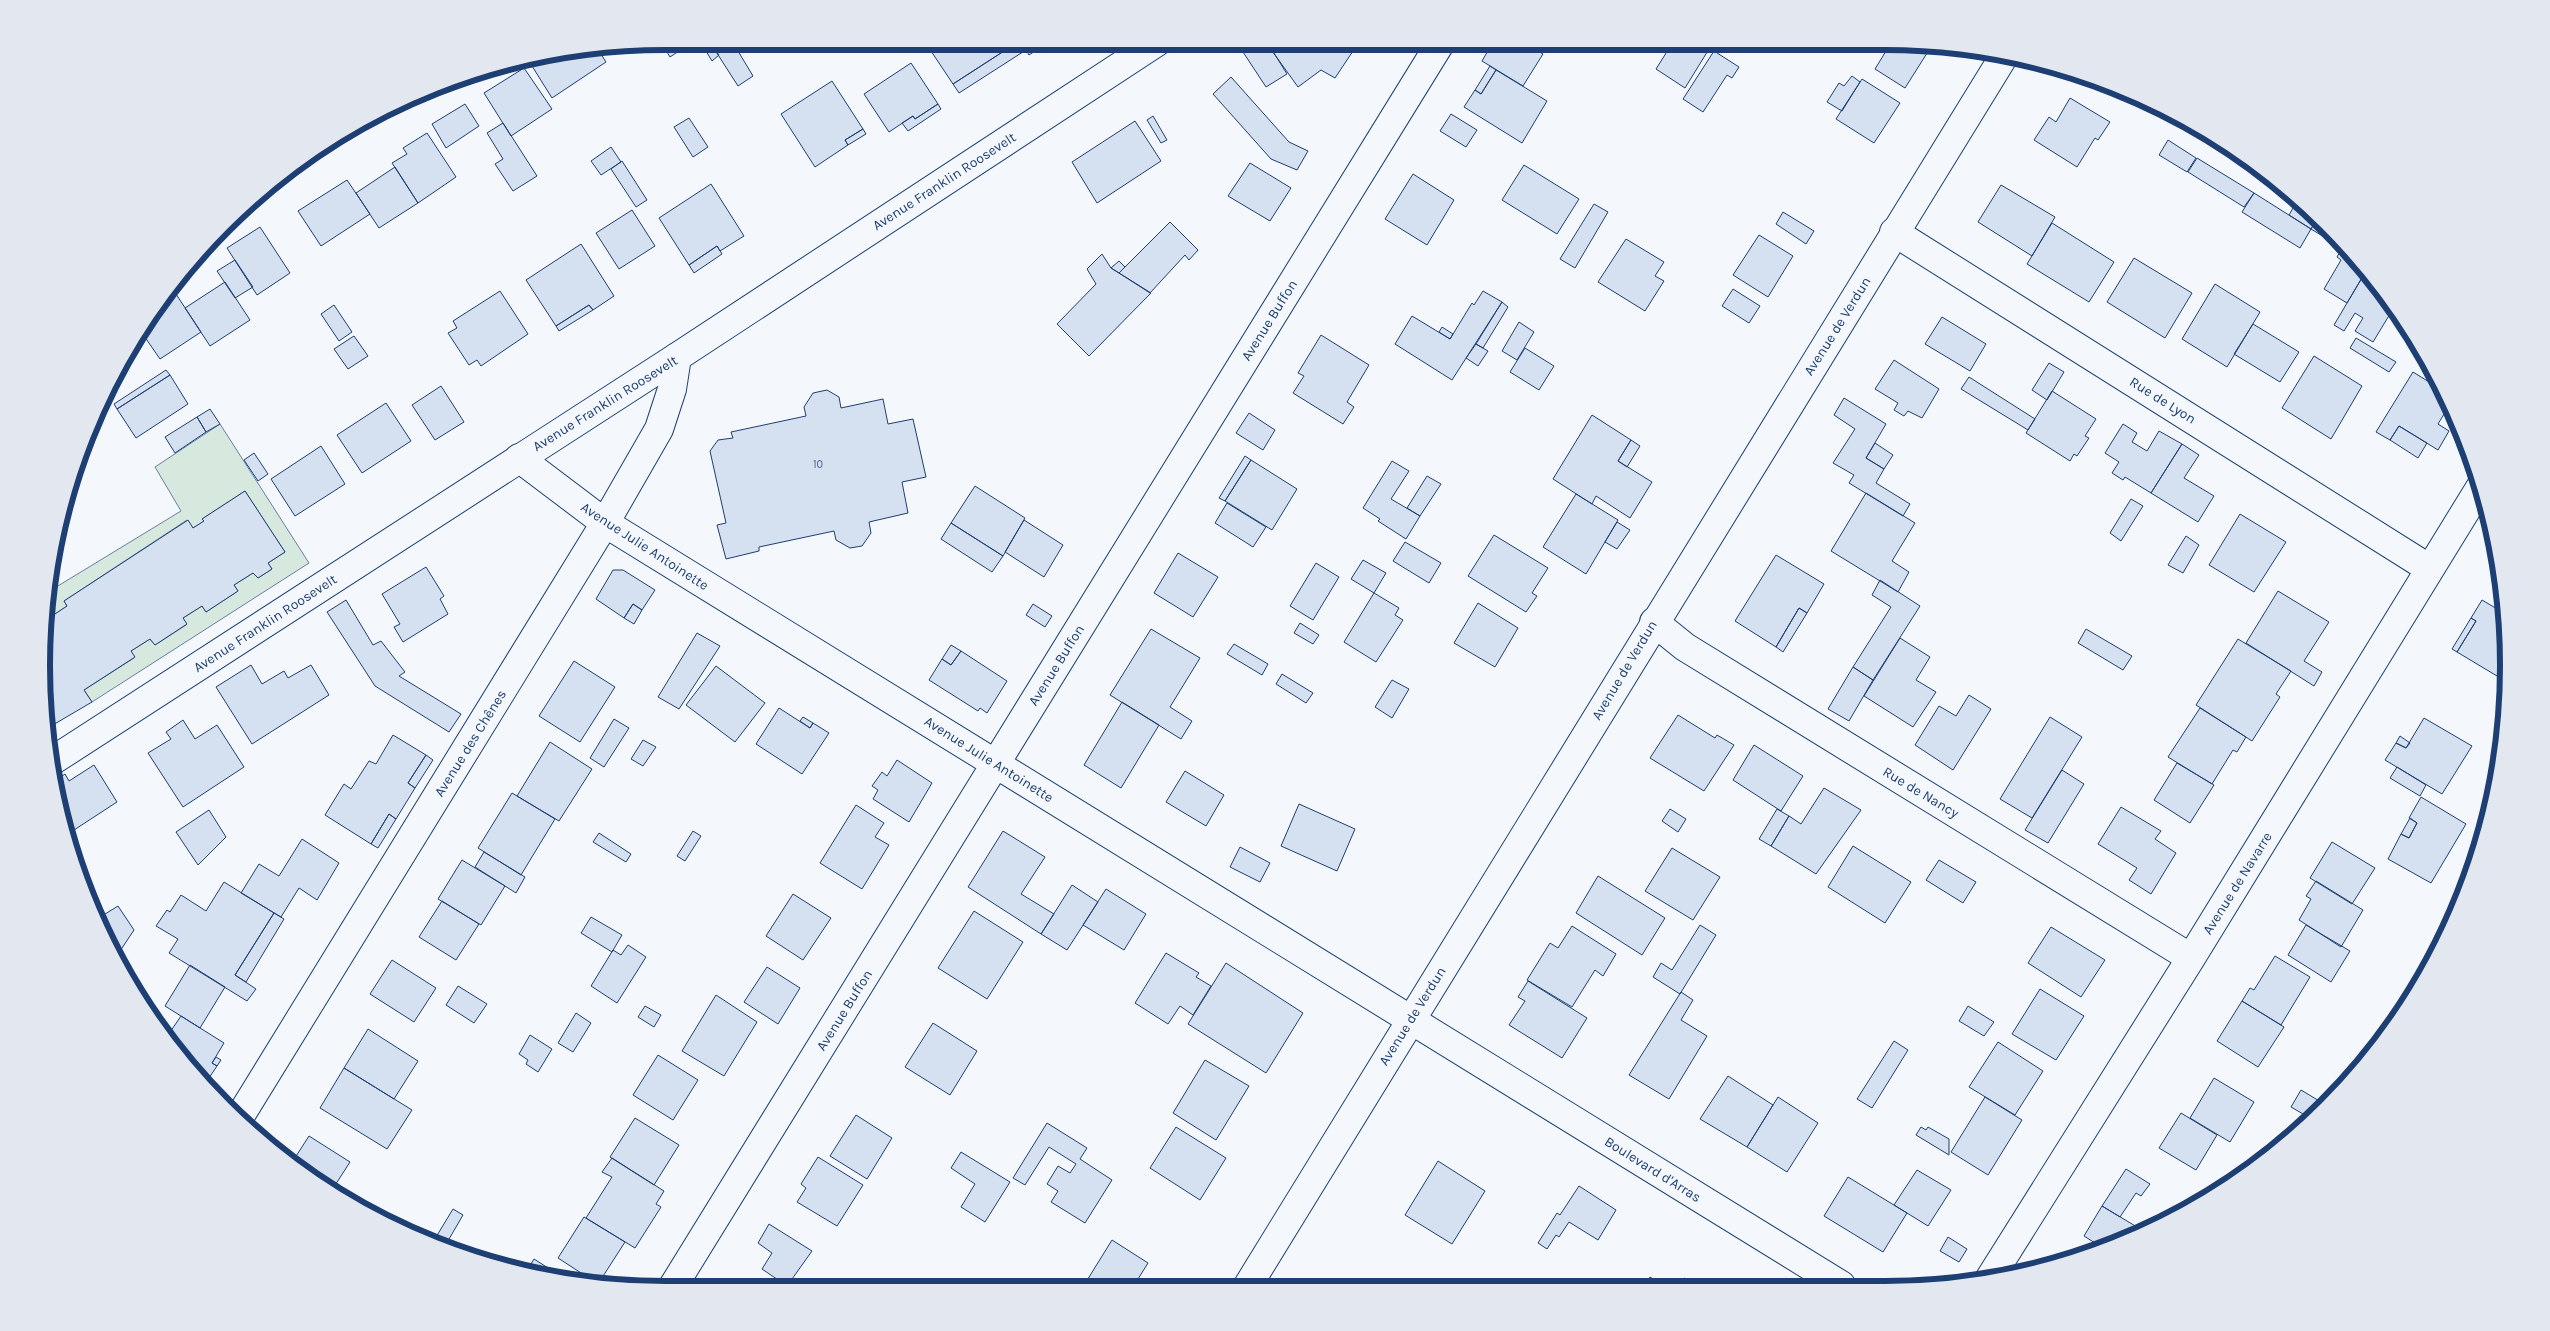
<svg xmlns="http://www.w3.org/2000/svg" width="2550" height="1331" font-family="Karla,sans-serif">
<rect width="100%" height="100%" fill="#f4f7fb"/>
<path fill="#d7e8df" stroke="#687fa3" d="M220,424L309,563L92,702L84,690L134,658L131,651L150,639L155,645L186,625L183,618L202,606L206,612L238,591L234,585L253,573L258,578L272,569L268,563L285,552L245,491L202,519L204,521L193,528L187,520L64,601L67,606L43,622L48,592L181,511L155,467Z"/>
<path fill="#d5e0f0" stroke="#1d3f73" d="M694,41L670,57L661,42L666,41Z
M700,41H722L713,47L719,55L712,61Z
M722,41H732L753,76L738,86L713,47Z
M925,42H1018L953,84Z
M1018,42L1026,50L959,93L953,84Z
M1020,42H1038L1026,50Z
M1038,42H1049L1029,55L1026,50Z
M1259,42H1267L1287,74L1266,87L1243,52Z
M1279,42H1359L1335,78L1321,70L1298,87L1270,48Z
M1493,42H1524L1543,54L1523,86L1482,61Z
M1673,42H1699L1709,49L1685,88L1656,69Z
M1891,43H1917L1929,50L1905,88L1875,69Z
M597,48L606,62L552,98L532,66L554,52Z
M1714,51L1739,67L1732,78L1727,75L1703,112L1683,99Z
M911,63L938,104L915,119L913,116L889,132L864,94Z
M1490,66L1496,70L1481,94L1475,90Z
M524,68L552,109L511,136L484,93Z
M1496,70L1547,101L1522,143L1464,107L1475,90L1481,94Z
M1852,76L1860,82L1842,111L1827,102L1839,83L1844,86Z
M1231,77L1289,142L1308,151L1297,170L1271,159L1213,94Z
M1862,79L1900,103L1874,143L1836,119Z
M2093,80L2122,91L2119,96Z
M832,81L863,129L845,140L848,145L815,167L781,114Z
M2070,98L2110,122L2098,140L2095,138L2077,167L2034,140L2049,117L2056,122Z
M465,104L479,126L446,148L432,124Z
M938,104L941,109L908,131L902,123L913,116L915,119Z
M1451,114L1477,130L1466,147L1440,131Z
M1153,116L1167,140L1161,143L1147,120Z
M689,118L708,147L693,157L674,127Z
M1135,121L1161,161L1097,203L1072,162Z
M503,123L537,176L513,191L495,164L503,159L487,133Z
M863,129L866,134L848,145L845,140Z
M427,133L456,177L418,203L392,163L407,154L403,148Z
M2168,140L2196,158L2187,172L2159,155Z
M611,147L621,162L601,175L591,161Z
M2197,158L2254,193L2244,207L2188,172Z
M622,161L647,200L636,207L611,169Z
M1250,163L1291,188L1270,221L1228,196Z
M1524,165L1579,199L1557,234L1502,200Z
M395,167L418,203L379,228L356,193Z
M1413,174L1454,200L1427,245L1385,219Z
M347,180L370,214L321,246L298,211Z
M711,184L744,236L720,251L717,246L689,265L659,218Z
M2001,185L2055,217L2032,256L1978,222Z
M2254,193L2311,229L2300,248L2242,212Z
M2297,201L2317,219L2311,229L2289,215Z
M1594,204L1608,212L1575,268L1560,259Z
M632,210L655,246L619,269L596,233Z
M1783,212L1814,231L1806,244L1776,224Z
M2317,219L2337,238L2334,243L2311,229Z
M1170,222L1198,250L1189,260L1185,255L1150,293L1119,273Z
M2052,223L2114,262L2089,302L2027,264Z
M260,227L290,273L257,295L227,248Z
M1759,235L1793,256L1768,297L1733,275Z
M1626,239L1664,262L1655,276L1664,281L1645,311L1598,282Z
M581,244L614,296L593,310L589,305L556,326L526,280Z
M717,246L722,254L694,273L689,265Z
M2342,248L2356,257L2366,271L2347,303L2324,289L2341,260L2337,257Z
M1102,254L1111,268L1151,293L1089,356L1057,324L1096,284L1087,269Z
M2134,258L2192,293L2165,338L2107,302Z
M235,260L253,287L235,298L217,271Z
M1119,261L1125,267L1119,273L1111,268Z
M2366,271L2393,309L2373,342L2355,331L2363,318L2355,313L2344,331L2334,325Z
M225,282L250,320L210,346L185,308Z
M2215,284L2260,312L2227,367L2182,339Z
M1733,289L1760,306L1749,323L1722,306Z
M500,291L528,334L481,366L477,360L469,365L448,333L457,328L453,321Z
M1483,291L1502,302L1452,380L1395,344L1412,316L1450,339L1472,303L1474,305Z
M176,294L201,332L160,359L140,330L155,307Z
M1502,302L1508,307L1483,348L1476,344Z
M334,305L352,332L339,341L321,314Z
M589,305L593,310L559,331L556,326Z
M1942,317L1986,344L1970,371L1925,344Z
M1519,322L1534,332L1517,360L1502,351Z
M2253,324L2299,352L2280,382L2234,354Z
M1442,327L1453,334L1450,339L1439,332Z
M1321,335L1369,365L1347,402L1354,407L1343,424L1293,393L1304,376L1298,373Z
M354,336L368,356L348,369L334,349Z
M2356,338L2396,362L2389,372L2350,348Z
M1476,344L1488,351L1478,366L1466,358Z
M1525,348L1554,366L1539,390L1510,372Z
M2314,356L2362,386L2331,439L2282,408Z
M1894,360L1939,389L1922,418L1908,411L1904,416L1894,410L1898,403L1875,389Z
M2049,363L2064,372L2047,400L2032,390Z
M166,370L170,375L117,409L114,404Z
M2413,372L2442,390L2449,406L2438,424L2449,431L2438,450L2399,426L2390,440L2376,432Z
M170,375L188,404L136,438L117,409Z
M1969,377L2035,419L2028,430L1961,389Z
M441,386L464,422L435,440L412,405Z
M827,390L839,397L841,408L883,399L888,424L913,419L926,477L902,482L908,513L869,522L871,533L862,546L850,548L836,540L834,531L759,547V551L726,559L717,525L726,523L710,451L718,440L733,438L731,432L806,416L804,407L813,393Z
M2052,391L2096,419L2085,436L2089,438L2077,456L2074,454L2070,461L2026,433Z
M1844,398L1886,424L1866,458L1884,469L1876,483L1910,504L1903,516L1849,483L1854,475L1833,463L1855,429L1834,415Z
M386,403L411,441L362,473L337,435Z
M210,409L220,424L206,432L197,417Z
M1249,413L1275,430L1263,450L1236,433Z
M1592,415L1631,440L1618,461L1652,482L1630,518L1596,496L1592,504L1553,479Z
M197,417L206,432L175,453L165,437Z
M2123,424L2137,433L2132,442L2147,451L2159,431L2182,444L2151,493L2125,477L2123,480L2112,473L2119,462L2105,453Z
M2399,426L2427,443L2418,458L2390,440Z
M1631,440L1640,446L1627,467L1618,461Z
M1875,443L1893,455L1884,469L1866,458Z
M2182,444L2199,455L2184,478L2214,496L2198,522L2151,493Z
M321,446L345,484L295,516L271,479Z
M254,453L268,474L258,481L244,460Z
M1245,456L1251,460L1225,501L1219,498Z
M1251,460L1297,489L1272,530L1225,501Z
M1392,461L1409,471L1391,499L1420,516L1406,539L1378,521L1380,519L1363,508Z
M1427,476L1441,484L1420,516L1407,508Z
M975,486L1025,518L1003,556L951,523Z
M245,491L285,552L268,563L272,569L258,578L253,573L234,585L238,591L206,612L202,606L183,618L187,624L155,645L150,639L131,651L135,657L84,690L92,702L46,729L43,707V631L46,629L43,622L67,606L64,601L188,520L193,528L204,521L202,519Z
M1866,493L1915,523L1892,561L1909,572L1898,592L1831,551Z
M1576,494L1618,520L1586,574L1543,547Z
M2131,499L2143,506L2121,541L2110,533Z
M1227,503L1266,527L1253,547L1215,523Z
M2240,514L2286,542L2254,592L2209,565Z
M1024,520L1063,545L1044,577L1005,552Z
M1617,522L1630,530L1617,549L1605,542Z
M951,523L1003,556L992,572L941,539Z
M1494,535L1548,568L1532,593L1537,596L1526,612L1468,576Z
M2186,536L2199,545L2183,573L2168,565Z
M1405,542L1441,563L1429,583L1393,561Z
M1178,553L1218,577L1193,617L1154,593Z
M1776,555L1824,584L1807,613L1799,608L1776,647L1735,621Z
M1363,560L1386,573L1374,593L1351,579Z
M1316,563L1339,577L1313,620L1290,606Z
M426,567L444,596L440,599L448,614L403,642L394,627L400,624L382,594Z
M613,570H623L655,590L642,610L633,604L624,618L596,599Z
M1880,580L1920,606L1873,680L1853,667L1891,607L1872,595Z
M2278,591L2329,622L2304,661L2322,672L2314,686L2246,643Z
M1374,593L1399,608L1395,615L1403,620L1376,662L1344,642Z
M346,600L373,645L381,641L405,672L399,676L461,714L449,732L375,686L327,612Z
M2482,600L2504,613L2506,660L2497,676L2457,652L2476,621L2471,618Z
M1478,603L1518,628L1495,667L1454,643Z
M633,604L642,610L634,624L624,618Z
M1033,604L1052,616L1045,627L1026,615Z
M1799,608L1807,613L1783,652L1776,647Z
M2471,618L2476,621L2457,652L2452,649Z
M1300,623L1319,635L1313,644L1294,633Z
M1151,629L1200,658L1170,707L1192,721L1181,739L1110,695Z
M2086,629L2132,656L2123,670L2078,643Z
M697,633L720,646L679,709L658,697Z
M1900,638L1930,657L1916,680L1936,692L1913,727L1864,696Z
M2238,639L2291,671L2276,694L2280,697L2252,741L2196,705Z
M1234,644L1268,664L1262,675L1227,654Z
M951,645L961,651L951,665L942,659Z
M961,651L1007,681L987,713L980,708L978,711L929,680L942,659L951,665Z
M574,661L615,687L580,742L539,716Z
M251,665L262,684L284,671L288,678L311,665L329,695L252,744L216,687Z
M716,666L765,703L735,742L686,705Z
M1853,667L1873,680L1849,721L1828,709Z
M1282,674L1313,693L1306,703L1276,684Z
M1392,680L1409,689L1392,718L1375,707Z
M1969,695L1991,709L1953,770L1915,745L1939,706L1956,716Z
M1122,702L1159,725L1121,788L1084,765Z
M779,708L810,728L813,723L829,733L802,774L756,744Z
M2200,708L2246,737L2237,752L2233,750L2212,784L2168,757Z
M1678,715L1715,738L1717,735L1734,745L1704,791L1650,758Z
M803,717L813,723L810,728L800,721Z
M2050,717L2082,737L2032,818L2000,799Z
M2424,718L2472,746L2442,794L2385,760L2396,743L2406,748Z
M614,719L629,728L604,767L590,758Z
M183,720L195,739L217,725L244,767L183,807L148,753L171,739L166,732Z
M2505,722L2503,735L2498,732Z
M393,735L426,755L408,783L415,788L396,819L389,814L371,844L325,815L344,784L351,789L369,761L376,764Z
M2400,736L2410,743L2406,748L2396,743Z
M643,740L656,747L643,766L631,759Z
M550,742L592,769L559,821L517,796Z
M1754,745L1803,776L1781,811L1733,780Z
M426,755L433,760L415,788L408,783Z
M897,760L932,783L909,822L873,799L878,790L872,786L882,772L887,776Z
M2177,763L2214,785L2190,823L2154,800Z
M94,765L117,802L74,830L59,807L55,781L65,774L69,781Z
M2397,767L2426,785L2420,796L2390,778Z
M2062,770L2084,784L2048,843L2025,830Z
M1185,771L1224,795L1206,826L1166,802Z
M1824,788L1861,810L1816,874L1771,846L1789,816L1801,824Z
M512,793L555,819L521,875L478,848Z
M2421,797L2466,824L2431,883L2388,859L2401,834L2409,838L2417,823L2409,818Z
M1299,804L1355,829L1337,871L1281,846Z
M856,805L884,823L875,837L889,845L862,889L820,863Z
M2121,807L2161,831L2155,839L2176,853L2151,894L2129,880L2137,868L2098,844Z
M1670,809L1686,819L1678,832L1662,821Z
M1777,809L1789,816L1771,846L1759,839Z
M209,810L226,837L198,865L176,832Z
M389,814L396,819L378,848L371,844Z
M2489,816L2487,827L2485,835L2480,832Z
M2410,818L2417,823L2409,838L2401,834Z
M693,831L701,836L685,861L677,856Z
M1003,831L1045,857L1021,894L1054,914L1041,934L968,887Z
M599,833L631,854L626,862L593,842Z
M302,839L339,863L317,900L299,888L281,917L241,893L259,864L279,876Z
M2332,842L2375,868L2352,904L2310,878Z
M1853,846L1911,882L1885,923L1828,887Z
M1240,847L1270,863L1260,882L1230,867Z
M1672,848L1720,877L1693,920L1645,891Z
M484,852L525,877L516,893L475,867Z
M462,860L505,886L481,925L438,899Z
M1939,860L1976,882L1963,903L1926,880Z
M1598,876L1665,918L1642,955L1576,913Z
M2316,881L2363,910L2341,947L2299,920L2311,899L2306,896Z
M2464,881L2467,882L2460,900L2455,898Z
M224,882L274,913L235,975L256,989L247,1001L169,953L178,939L156,926L167,910L170,912L181,895L206,911Z
M1072,885L1098,902L1067,950L1041,934Z
M1106,889L1146,914L1124,950L1083,925Z
M793,894L831,918L803,960L766,936Z
M442,901L479,924L456,960L419,937Z
M118,906L134,930L118,954L97,919Z
M974,911L1023,942L987,999L938,968Z
M274,913L284,919L246,982L235,975Z
M591,917L622,935L612,952L581,933Z
M1700,925L1716,935L1680,994L1653,977L1661,963L1672,970Z
M2306,925L2350,951L2331,982L2288,955Z
M1572,926L1616,954L1603,976L1595,970L1572,1007L1527,980L1550,943L1558,948Z
M2051,927L2105,960L2081,997L2028,963Z
M106,935L118,954L116,956L105,936Z
M628,945L646,957L617,1003L591,986L613,950L621,955Z
M1166,953L1199,973L1196,977L1211,986L1193,1015L1180,1006L1168,1024L1135,1003Z
M2275,956L2310,977L2281,1025L2242,1001L2250,988L2254,990Z
M392,960L436,988L414,1022L370,994Z
M1226,963L1303,1013L1266,1073L1188,1024Z
M190,965L225,987L200,1028L165,1006Z
M767,967L800,988L778,1024L744,1002Z
M1528,981L1587,1018L1562,1058L1509,1025L1525,1001L1518,997Z
M458,986L487,1004L474,1023L446,1005Z
M2040,989L2084,1016L2056,1060L2012,1034Z
M1681,992L1693,1000L1681,1020L1707,1036L1669,1099L1629,1075Z
M716,995L757,1022L724,1076L682,1051Z
M2242,1001L2284,1027L2258,1067L2217,1041Z
M645,1006L661,1015L654,1027L638,1017Z
M1968,1006L1994,1022L1984,1036L1959,1021Z
M576,1013L591,1023L573,1052L558,1043Z
M181,1016L224,1043L212,1063L217,1066L205,1084L196,1077L166,1038Z
M933,1023L977,1051L950,1095L905,1067Z
M368,1029L418,1061L394,1099L344,1068Z
M530,1035L552,1049L538,1072L526,1064L528,1060L519,1054Z
M1894,1041L1908,1050L1872,1108L1857,1099Z
M1998,1042L2043,1071L2015,1115L1969,1087Z
M658,1055L698,1080L673,1120L633,1095Z
M216,1057L221,1060L217,1066L212,1063Z
M1205,1060L1249,1086L1216,1140L1173,1113Z
M344,1068L412,1110L387,1149L320,1108Z
M1728,1076L1773,1105L1747,1147L1700,1119Z
M2214,1078L2254,1102L2230,1142L2190,1118Z
M2301,1090L2321,1102L2326,1092L2333,1097L2310,1118L2291,1107Z
M1778,1097L1818,1123L1787,1172L1747,1147Z
M1985,1097L2022,1120L1988,1175L1951,1152Z
M2181,1113L2217,1135L2196,1170L2159,1148Z
M2303,1114L2310,1118L2296,1131L2293,1130Z
M856,1115L892,1138L867,1179L830,1156Z
M635,1118L679,1145L654,1185L610,1157Z
M1047,1123L1087,1148L1080,1159L1112,1180L1085,1223L1051,1202L1058,1191L1047,1184L1058,1166L1070,1173L1076,1164L1049,1147L1025,1185L1013,1178Z
M1176,1127L1226,1158L1200,1200L1150,1168Z
M1921,1127L1926,1130L1928,1127L1949,1139V1155L1916,1135Z
M309,1136L350,1162L332,1190L291,1164Z
M961,1152L1010,1182L985,1222L961,1207L975,1184L951,1168Z
M818,1157L863,1185L837,1226L797,1202L806,1188L801,1184Z
M612,1158L664,1191L656,1204L661,1207L635,1248L586,1218L612,1177L602,1172Z
M1438,1161L1485,1191L1452,1244L1405,1215Z
M2126,1169L2150,1184L2141,1196L2136,1193L2120,1217L2102,1206Z
M1917,1170L1951,1190L1928,1226L1894,1205Z
M1848,1177L1907,1213L1883,1252L1824,1216Z
M2219,1182L2223,1185L2214,1190Z
M1579,1186L1616,1210L1598,1240L1569,1222L1559,1237L1556,1235L1547,1249L1538,1243L1557,1213L1560,1215Z
M2102,1206L2137,1227L2130,1239L2103,1248L2084,1236Z
M453,1209L463,1215L445,1246L433,1242Z
M584,1217L625,1242L598,1284L558,1258Z
M2152,1219L2158,1222L2146,1229Z
M769,1224L812,1251L787,1286L762,1269L772,1253L758,1243Z
M1948,1237L1967,1249L1959,1262L1940,1251Z
M1112,1240L1148,1263L1133,1287H1094L1086,1282Z
M534,1259L564,1278L526,1272Z
M1650,1277L1662,1285H1645Z
M1684,1278L1696,1285H1680Z"/>
<g fill="none" stroke-linecap="round" stroke-linejoin="round">
<defs>
<path id="street" d="M1894,232L2430,569
M519,458L605,523L1841,1285
M1654,622L1685,647L2191,958
M239,1118L605,523L659,429L672,389L677,357
M1990,1278L2191,958L2481,486
M672,1288L1441,42"/>
<path id="secondary" d="M52,761L677,357L1157,42
M1247,1287L2004,56"/>
</defs>
<use href="#street" stroke="#1d3f73" stroke-width="30"/>
<use href="#secondary" stroke="#1d3f73" stroke-width="30"/>
<use href="#street" stroke="#f4f7fb" stroke-width="28"/>
<use href="#secondary" stroke="#f4f7fb" stroke-width="28"/>
</g>
<g text-anchor="middle" stroke-width="4" stroke-linejoin="round" paint-order="stroke">
<g font-size="11" fill="#4b6792">
<text x="818" y="468">10</text>
</g>
<g font-size="14" fill="#1d3f73" stroke="#f4f7fb">
<text transform="translate(944 181) rotate(-33)" y="5">Avenue Franklin Roosevelt</text>
<text transform="translate(1269 320) rotate(-58)" y="5">Avenue Buffon</text>
<text transform="translate(1837 326) rotate(-58)" y="5">Avenue de Verdun</text>
<text transform="translate(2163 400) rotate(32)" y="5">Rue de Lyon</text>
<text transform="translate(605 403) rotate(-32)" y="5">Avenue Franklin Roosevelt</text>
<text transform="translate(645 546) rotate(33)" y="5">Avenue Julie Antoinette</text>
<text transform="translate(265 623) rotate(-33)" y="5">Avenue Franklin Roosevelt</text>
<text transform="translate(1056 665) rotate(-58)" y="5">Avenue Buffon</text>
<text transform="translate(1624 670) rotate(-59)" y="5">Avenue de Verdun</text>
<text transform="translate(470 743) rotate(-58)" y="5">Avenue des Chênes</text>
<text transform="translate(989 759) rotate(32)" y="5">Avenue Julie Antoinette</text>
<text transform="translate(1921 792) rotate(31)" y="5">Rue de Nancy</text>
<text transform="translate(2237 883) rotate(-58)" y="5">Avenue de Navarre</text>
<text transform="translate(844 1010) rotate(-58)" y="5">Avenue Buffon</text>
<text transform="translate(1412 1016) rotate(-58)" y="5">Avenue de Verdun</text>
<text transform="translate(1653 1169) rotate(32)" y="5">Boulevard d'Arras</text>
</g>
</g>
<path d="M0 0H2550V1331H0ZM665 50H1885A615 615 0 0 1 2500 665V666A615 615 0 0 1 1885 1281H665A615 615 0 0 1 50 666V665A615 615 0 0 1 665 50Z" fill="#e3e8f0" fill-rule="evenodd"/>
<path fill="none" stroke="#1d3f73" stroke-width="6" d="M665 50H1885A615 615 0 0 1 2500 665V666A615 615 0 0 1 1885 1281H665A615 615 0 0 1 50 666V665A615 615 0 0 1 665 50Z"/>
</svg>
